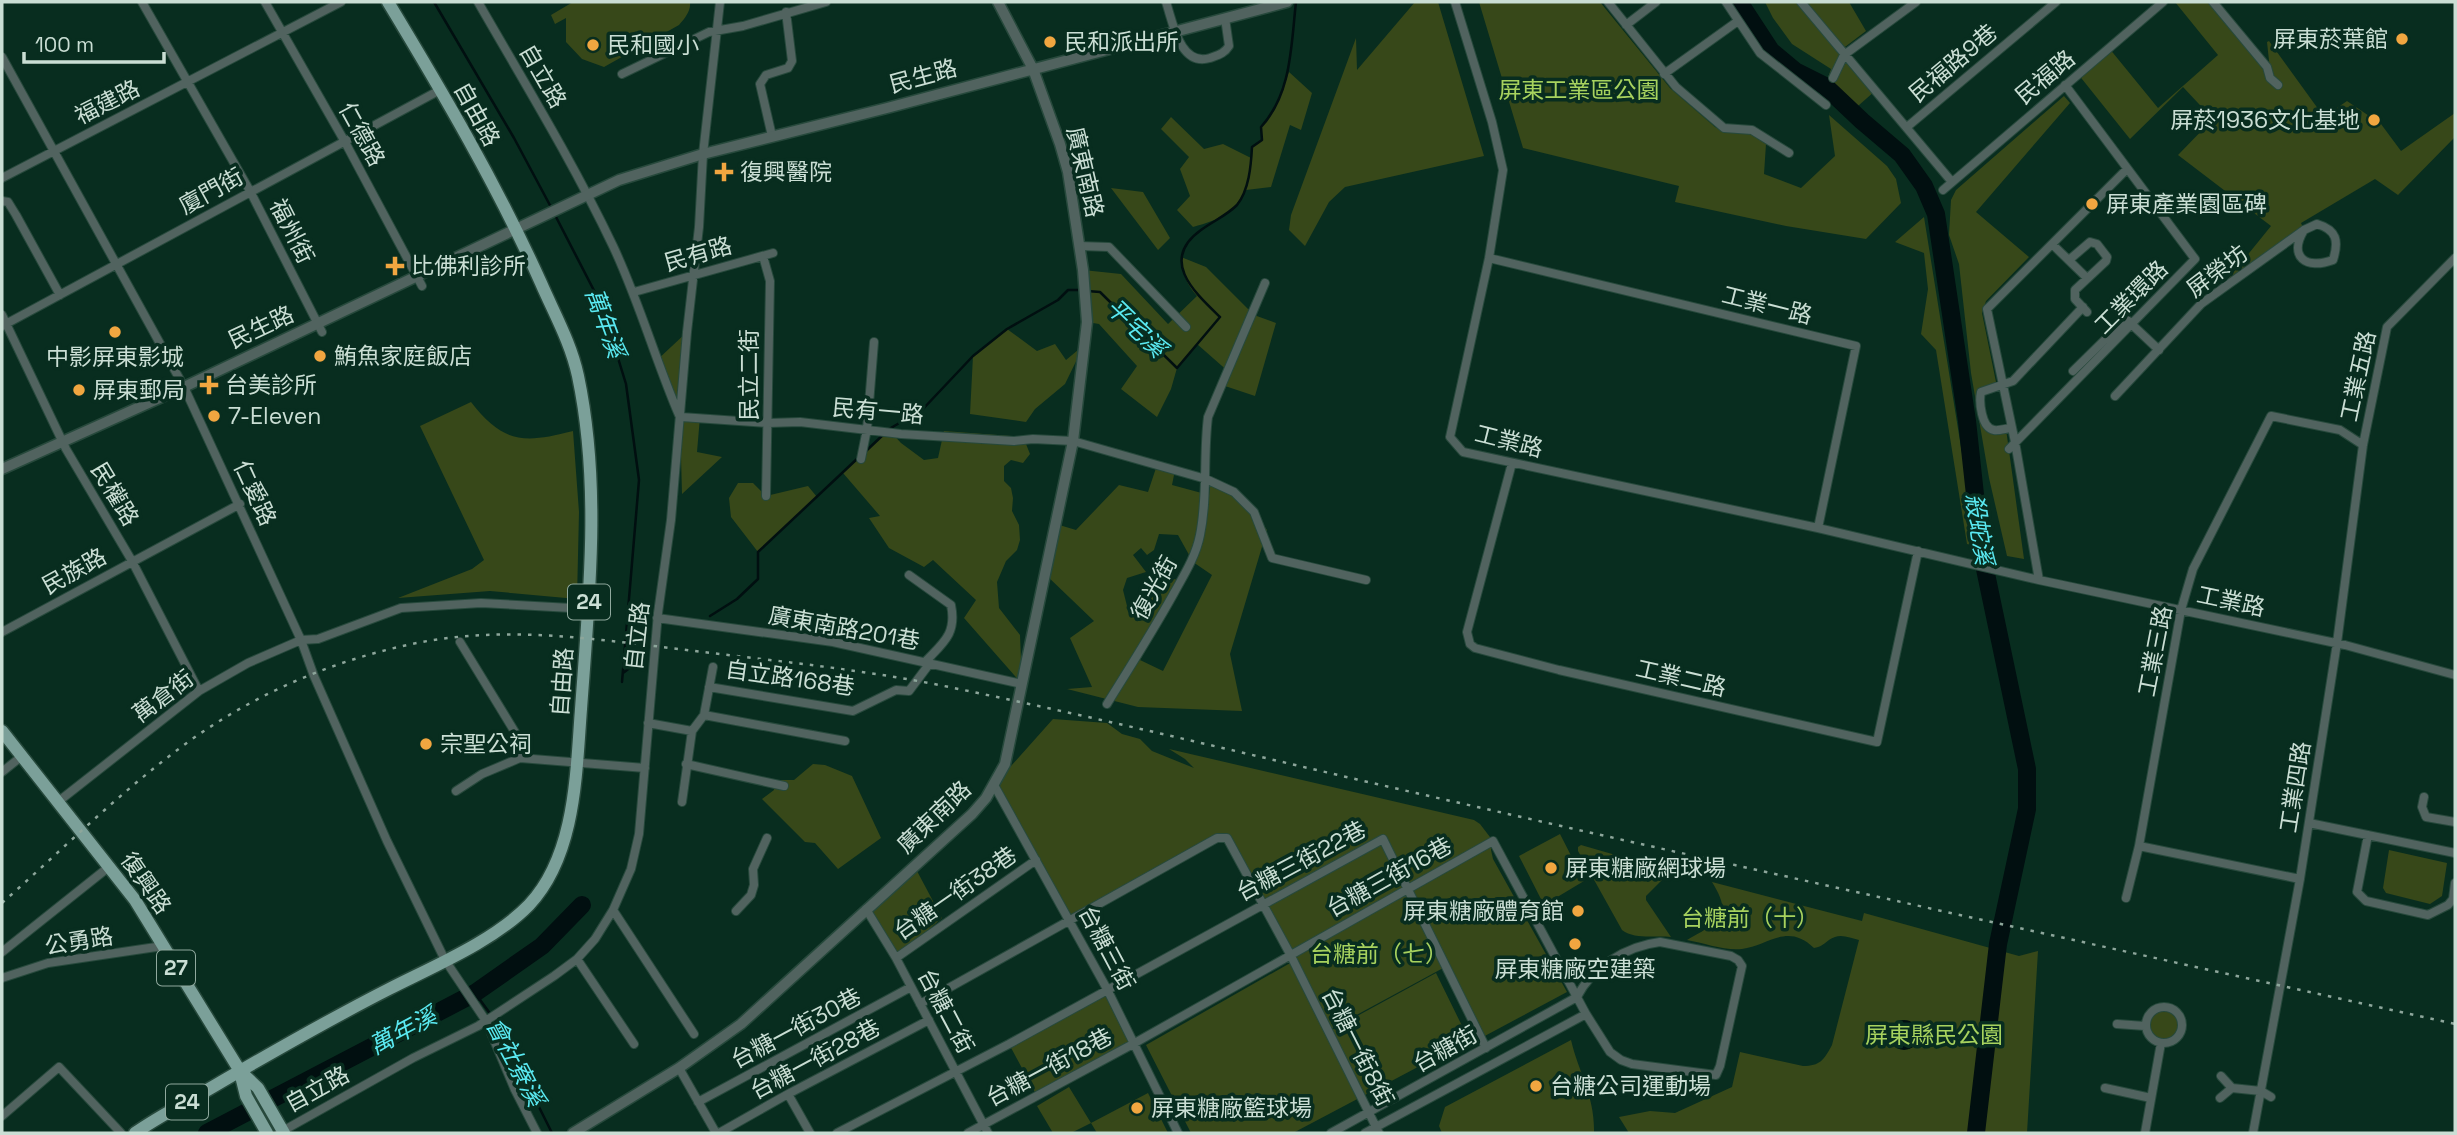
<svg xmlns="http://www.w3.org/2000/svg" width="2457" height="1135" font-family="'Space Grotesk','Noto Sans TC',sans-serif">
<rect width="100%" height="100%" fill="#082d1f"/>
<path fill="#374819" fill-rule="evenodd" d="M573,2H690C691,11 685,18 679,25L604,67L582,59L566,42V18L555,24L551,15Z
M1415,2H1438L1484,156L1345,187L1329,202L1305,246L1289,230L1291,215L1356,38L1357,70Z
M1479,2H1600L1670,88L1715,127L1725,132L1749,133L1766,144L1764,174L1801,188L1835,156L1829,115L1887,166L1896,179L1901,203L1866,239L1786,226L1675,202L1679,186L1523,148Z
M1765,2H1849L1866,31L1841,50L1875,91L1850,113L1825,94V86L1831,69L1792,44L1773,18Z
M2175,2H2213L2270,70L2267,42L2269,41L2324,117L2347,101L2381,124L2401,151L2455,113V137L2398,195L2375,179L2301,223L2304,230L2220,289L2271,226L2178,155L2213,119L2183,87L2130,139L2078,74L2109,48L2158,108L2218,55Z
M1289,72L1312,93L1301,130L1290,125L1271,187L1246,190C1231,215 1221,219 1193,227L1177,210L1190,196L1180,169L1189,157L1161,129L1171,117L1204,149L1223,144L1251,158L1252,147L1262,140L1261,127L1274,111Z
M2064,96L2070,103L1976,212L2029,257L1986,301L1982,313L1997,387L1981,392L1988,428L2006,429L2024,559L2007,556L1989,478L1971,373L1959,264L1949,235L1951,200L1956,190Z
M1111,188L1143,192L1170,238L1158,250Z
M1924,217L1977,547L1967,544L1936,350L1921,334L1928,289L1924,253L1895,242Z
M1181,257L1206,267L1254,315L1276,323L1255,396L1225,386L1230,373L1197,344L1177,368L1171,389L1157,417L1121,389L1137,366L1099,324L1087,322L1083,270L1121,274L1168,324L1197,296C1187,285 1181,271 1181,257Z
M1007,329L1037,351L1055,344L1066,360L1084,345L1065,384L1035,409L1026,422L970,414L973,356Z
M687,332L681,417H700L697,452L722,457L682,494L680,420L656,361Z
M471,402C503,443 523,444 573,431L579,512L577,599L490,591L398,598L472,569L484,560L420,426Z
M888,429L901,443L924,460L938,458L944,431L1026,437V444L1030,454L1023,463L1011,460L1004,466V481L1011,488L1013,498L1012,511L1019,525L1020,540L1017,550L1006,561L997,582L999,608L1020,635L1022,684L964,618L976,600L933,560L924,567L889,548L869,518L880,516L843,473Z
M1157,465L1175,470L1172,485L1209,495L1211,480C1233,494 1252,508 1267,530L1230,654L1242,711L1138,707L1067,689L1092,687L1070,638L1094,621L1045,574L1056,524L1076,530L1119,485L1148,492ZM1159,534L1178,535L1193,562L1212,575L1163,671L1140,660L1184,580L1171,579L1140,588L1138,606H1127L1123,590L1127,578L1146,572L1133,555L1141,548L1147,555L1154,550Z
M738,483H753L766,496L808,486L817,497L758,552L731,517L729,498Z
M1053,719L1107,723L1122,734L1140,739L1152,751L1194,768L1185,759L1169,749L1474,820L1480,824L1493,841L1491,850L1493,859L1567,992L1481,1038L1445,967L1327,1031L1227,838H1217L1070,920L994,785Z
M813,764L825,765L852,776L881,838L838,869L815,843L805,842L762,799L774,790L772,780H794Z
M1560,834L1584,881L1544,905L1519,856Z
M1581,845L1671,871L1646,896V900L1671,937C1655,935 1635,940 1622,930L1578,851V847Z
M2389,850L2447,863L2442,896L2430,904L2386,893L2383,888Z
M917,871L942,918L896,958L866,909Z
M1712,882L1862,921L1864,913L2019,956L2038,951L2027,1133H1629L1619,1117L1650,1111L1675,1113L1732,1087L1740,1052L1803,1066C1820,1066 1824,1060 1832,1045L1859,940C1851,938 1842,934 1835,937C1826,940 1824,947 1814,948C1787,922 1768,946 1742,949C1725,951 1704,943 1687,940C1717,922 1735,919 1712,882Z
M1292,962L1326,1033L1436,973L1469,1040L1293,1133H1191L1146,1045Z
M1107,989L1133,1044L1037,1096L1009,1044Z
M2146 1025a18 18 0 1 1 36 0a18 18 0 1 1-36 0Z
M1571,1040C1579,1074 1595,1096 1594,1133H1442L1439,1126L1445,1107Z
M1069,1087L1091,1123L1148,1093L1168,1133H1097L1091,1123L1071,1133H1053L1037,1106Z"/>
<path fill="#010f10" d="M1889 1035a15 15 0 1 1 30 0a15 15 0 1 1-30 0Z"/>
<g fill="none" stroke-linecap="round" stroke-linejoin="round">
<path stroke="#010f10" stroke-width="2.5" d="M434,2L514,138L552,209
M555,215L602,306L626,384L639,480L622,682
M1087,291L1100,292L1177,368L1220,317C1194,292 1159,260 1201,230C1213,221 1226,216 1237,205C1249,190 1251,166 1252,147L1262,140L1261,127C1292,93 1291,45 1296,2
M889,429L922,410L973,356L1007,329L1058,300L1068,290H1081
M866,451L884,434
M710,616L737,599L758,579V552L858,458
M623,673L643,658
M475,993L497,1023L552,1133"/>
<path stroke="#010f10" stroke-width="18" d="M1739,2L1771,51L1795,71L1825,86L1862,121L1902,155L1924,186L1936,214L1967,421L1981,550L2027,769V809L1998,944L1976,1133
M207,1133L475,993L542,946L582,905"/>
<defs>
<path id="minor" d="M142,2L250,191L322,332
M265,2L345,142L422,286
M478,2C524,82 573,162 613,246C639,301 655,359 679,415
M1166,2C1173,23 1180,67 1210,58C1218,55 1224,54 1229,46L1225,18
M1455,2L1492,122L1503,170L1489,258L1450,437L1463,452L1818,528L2039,580L2345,645L2455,675
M1608,2L1676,87L1724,128L1752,130L1789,153
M1726,2L1760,53L1826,105
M1801,2L1952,182
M2213,2L2267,67L2270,78L2278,85
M1626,25L1656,2
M2,57L184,387L301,640L314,676L387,841L445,960L486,1021L515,1090L537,1133
M622,74L709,32L743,26L826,2
M1664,74L1738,21
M1833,78L1844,55L1916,2
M1907,127L2056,2
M772,136L760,84L766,75L788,68L792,61L786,12
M2,178L341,2
M1943,190L2163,2
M2,201L8,202L16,215L60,295
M2052,244L2087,278
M1079,246L1109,247L1186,327
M763,256L770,281L766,496
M1489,258L1856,346L1818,528
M2069,260L2090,242L2097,244L2107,257L2106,261L2075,290V299L2087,312
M634,292L773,253
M2,315L66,449L132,561L199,691
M2,326L440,90
M2073,371L2126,319L2159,350
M2115,396L2201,304L2304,230L2317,224C2337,230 2339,241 2333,260C2306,270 2288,257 2304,230
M681,417L768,423L800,422L901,434L1014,441L1033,439L1073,441L1206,479L1234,492L1254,512L1272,558L1366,580
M2012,428C2007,428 1999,431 1994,430C1981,428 1979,401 1981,392L2013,381L2083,307
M2009,449L2195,259L2065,85
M861,459L867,429L874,342
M1512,463L1467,632L1470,644L1475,648L1559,670L1877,742L1918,551
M909,575L951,605C957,634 943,643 925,662
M2039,580L2015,442L1987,309L2127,169
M657,618L833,642L1022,684
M2,632L240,504
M460,642L521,742L520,758
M709,687L853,711L896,690L909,691L930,663
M1107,704C1130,667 1153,631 1174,593C1184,575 1196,556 1200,535C1208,496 1203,456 1208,417L1265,283
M704,715L845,741
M648,723L692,731
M686,764L784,786
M2,772L22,756
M994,785L1107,989L1178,1133
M456,791L482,774L520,758L645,768
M2424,797L2422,807L2426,817L2455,822
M59,801L199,691L248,663L301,640L318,639L401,608L481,603L589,609
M682,802L692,731L704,715L713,667
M2309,823L2455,853
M2368,835L2357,892L2366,901L2428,915L2448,905L2453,899L2455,883
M2300,879L2139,846L2181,610L2193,569L2271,416L2340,430L2363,445
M2126,898L2139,846
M866,909L896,958L988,1133
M613,910L694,1034
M736,911L751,895L754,885L753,869L767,838
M2,952L110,866
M896,958L1036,860
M577,959L634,1044
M2,978L48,963L163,946
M920,1004L1217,838H1227L1290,954L1379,1133
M2146 1025a18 18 0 1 1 36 0a18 18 0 1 1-36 0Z
M2117,1024L2145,1026
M679,1068L716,1133
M2105,1088L2151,1098
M2232,1088L2261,1091L2271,1097
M788,1094L810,1133
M2220,1098L2232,1088L2221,1076
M698,1102L911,987
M2,1116L59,1067L121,1133
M279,1133L413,1058L478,1026L554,976L577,959L595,939L613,910L631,869L639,834L658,613L671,520L687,332L699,227L703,154L720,2
M719,1133L788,1094L929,1020
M837,1133L1009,1044L1383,839L1486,1048
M968,1133L1133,1044L1493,841L1586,1014L1610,1052L1621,1060L1632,1064L1716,1075L1720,1066L1742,966L1738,960L1731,956L1660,942C1627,946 1592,967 1577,997
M1331,1133L1577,997
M1365,1133L1586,1014
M2145,1133L2161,1043
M2253,1133L2300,879L2337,643L2363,445L2387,327L2455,258"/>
<path id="tertiary" d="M2,469L184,387L619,180L703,154L887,108L1287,2
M573,1133L679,1068L741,1024L972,814L986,798L1005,764L1073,441L1087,322L1083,270L1068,172L1060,144L1033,69L998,2"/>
<path id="primary" d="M2,731L135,900L240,1071L258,1088L284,1133
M240,1072L246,1096L267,1133
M135,1133C162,1114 193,1099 221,1082C276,1050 332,1018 389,989C434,966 494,941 529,905C576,855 576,773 581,709C589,598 601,485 578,376C571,343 554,313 541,283C497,185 443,93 388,2"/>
</defs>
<use href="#minor" stroke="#27493c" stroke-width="10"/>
<use href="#tertiary" stroke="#27493c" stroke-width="13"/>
<use href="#primary" stroke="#27493c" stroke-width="15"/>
<use href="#minor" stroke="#51635f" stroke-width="8"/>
<use href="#tertiary" stroke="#51635f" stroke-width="10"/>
<use href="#primary" stroke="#7ba099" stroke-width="12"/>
<path stroke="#8da69b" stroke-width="2.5" stroke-dasharray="3.5 7" stroke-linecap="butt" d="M2,903C63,849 122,790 188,742C255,694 331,661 412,644C505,624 602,640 695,651C776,661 858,669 939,685C1087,715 1234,751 1381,785C1738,867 2097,945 2455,1024"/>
</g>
<g fill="#f1a640" stroke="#082d1f" stroke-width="2.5">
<circle cx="2402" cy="39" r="7"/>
<circle cx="1050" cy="42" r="7"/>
<circle cx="593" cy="45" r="7"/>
<circle cx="2374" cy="120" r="7"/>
<path d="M720.5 161.5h7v7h7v7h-7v7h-7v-7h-7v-7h7z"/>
<circle cx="2092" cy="204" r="7"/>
<path d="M391.5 255.5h7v7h7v7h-7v7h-7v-7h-7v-7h7z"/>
<circle cx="115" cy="332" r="7"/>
<circle cx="320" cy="356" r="7"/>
<path d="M205.5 374.5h7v7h7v7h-7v7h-7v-7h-7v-7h7z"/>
<circle cx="79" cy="390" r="7"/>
<circle cx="214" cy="416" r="7"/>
<circle cx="426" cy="744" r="7"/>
<circle cx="1551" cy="868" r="7"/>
<circle cx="1578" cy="911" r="7"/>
<circle cx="1575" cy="944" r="7"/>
<circle cx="1536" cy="1086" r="7"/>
<circle cx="1137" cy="1108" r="7"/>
</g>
<g text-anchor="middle" stroke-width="7" stroke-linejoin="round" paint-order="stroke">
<g fill="#082d1f" stroke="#90a99e" stroke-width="2">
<rect x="568" y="584.5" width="42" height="35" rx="5"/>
<rect x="157" y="950.5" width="38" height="35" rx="5"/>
<rect x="166" y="1084.5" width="42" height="35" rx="5"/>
</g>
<g font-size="21" font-weight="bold" fill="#caded4">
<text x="589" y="609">24</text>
<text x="176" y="975">27</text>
<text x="187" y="1109">24</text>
</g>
<g font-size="23" fill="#caded4" stroke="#082d1f" text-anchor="start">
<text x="2388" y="47" text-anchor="end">屏東菸葉館</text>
<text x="1064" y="50">民和派出所</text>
<text x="607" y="53">民和國小</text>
<text x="2360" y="128" text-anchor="end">屏菸1936文化基地</text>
<text x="740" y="180">復興醫院</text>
<text x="2106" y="212">屏東產業園區碑</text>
<text x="411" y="274">比佛利診所</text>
<text x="334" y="364">鮪魚家庭飯店</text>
<text x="115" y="365" text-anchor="middle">中影屏東影城</text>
<text x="225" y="393">台美診所</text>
<text x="93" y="398">屏東郵局</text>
<text x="228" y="424">7-Eleven</text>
<text x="440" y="752">宗聖公祠</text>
<text x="1565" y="876">屏東糖廠網球場</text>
<text x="1564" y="919" text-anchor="end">屏東糖廠體育館</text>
<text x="1575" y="977" text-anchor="middle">屏東糖廠空建築</text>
<text x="1550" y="1094">台糖公司運動場</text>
<text x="1151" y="1116">屏東糖廠籃球場</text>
</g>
<g font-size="23" fill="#caded4" stroke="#082d1f">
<text transform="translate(1953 63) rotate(-40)" y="8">民福路9巷</text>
<text transform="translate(543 76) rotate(60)" y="8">自立路</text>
<text transform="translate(923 76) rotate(-15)" y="8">民生路</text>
<text transform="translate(2045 77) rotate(-40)" y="8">民福路</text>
<text transform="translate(107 102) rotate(-27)" y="8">福建路</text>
<text transform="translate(477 114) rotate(61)" y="8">自由路</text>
<text transform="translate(362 134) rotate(61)" y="8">仁德路</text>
<text transform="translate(1085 172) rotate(77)" y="8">廣東南路</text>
<text transform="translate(211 191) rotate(-29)" y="8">廈門街</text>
<text transform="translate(292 231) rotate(63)" y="8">福州街</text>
<text transform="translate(698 254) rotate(-16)" y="8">民有路</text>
<text transform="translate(2217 271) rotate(-37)" y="8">屏榮坊</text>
<text transform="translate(2131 297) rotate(-45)" y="8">工業環路</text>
<text transform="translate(1767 305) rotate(14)" y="8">工業一路</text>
<text transform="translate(261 327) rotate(-25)" y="8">民生路</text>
<text transform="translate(749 375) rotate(-90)" y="8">民立二街</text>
<text transform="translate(2358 376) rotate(-78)" y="8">工業五路</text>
<text transform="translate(878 411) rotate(5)" y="8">民有一路</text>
<text transform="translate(1509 441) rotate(14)" y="8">工業路</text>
<text transform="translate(255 493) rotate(65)" y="8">仁愛路</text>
<text transform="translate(115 494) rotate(59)" y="8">民權路</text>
<text transform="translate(74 571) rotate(-29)" y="8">民族路</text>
<text transform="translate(1154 588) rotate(-61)" y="8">復光街</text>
<text transform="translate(2231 601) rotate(12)" y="8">工業路</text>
<text transform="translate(844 628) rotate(10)" y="8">廣東南路201巷</text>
<text transform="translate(637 636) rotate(-84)" y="8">自立路</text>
<text transform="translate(2155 651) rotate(-79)" y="8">工業三路</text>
<text transform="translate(790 678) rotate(8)" y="8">自立路168巷</text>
<text transform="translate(1681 678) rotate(13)" y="8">工業二路</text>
<text transform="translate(562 682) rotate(-86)" y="8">自由路</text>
<text transform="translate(163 696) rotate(-37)" y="8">萬倉街</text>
<text transform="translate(2295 787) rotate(-81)" y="8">工業四路</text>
<text transform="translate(934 817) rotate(-44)" y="8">廣東南路</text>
<text transform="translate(1301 861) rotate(-28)" y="8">台糖三街22巷</text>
<text transform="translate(1389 877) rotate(-29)" y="8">台糖三街16巷</text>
<text transform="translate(146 883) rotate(55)" y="8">復興路</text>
<text transform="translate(955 893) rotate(-35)" y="8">台糖一街38巷</text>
<text transform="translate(79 941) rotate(-9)" y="8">公勇路</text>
<text transform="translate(1107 948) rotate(62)" y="8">台糖三街</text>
<text transform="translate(946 1011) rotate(62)" y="8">台糖二街</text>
<text transform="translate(796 1028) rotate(-28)" y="8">台糖一街30巷</text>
<text transform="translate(1358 1047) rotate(63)" y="8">台糖一街8街</text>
<text transform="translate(1445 1049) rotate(-29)" y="8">台糖街</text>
<text transform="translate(815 1059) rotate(-28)" y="8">台糖一街28巷</text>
<text transform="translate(1049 1067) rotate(-28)" y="8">台糖一街18巷</text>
<text transform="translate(317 1089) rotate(-29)" y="8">自立路</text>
</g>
<g font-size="23" fill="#a7d25e" stroke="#082d1f">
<text x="1579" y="98">屏東工業區公園</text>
<text x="1750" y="926">台糖前（十）</text>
<text x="1379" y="962">台糖前（七）</text>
<text x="1934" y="1043">屏東縣民公園</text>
</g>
<g font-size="24" font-style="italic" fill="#5ae9f1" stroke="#082d1f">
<text transform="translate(605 323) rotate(70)" y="8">萬年溪</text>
<text transform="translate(1136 328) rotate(44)" y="8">平宅溪</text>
<text transform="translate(1979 529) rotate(81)" y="8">殺蛇溪</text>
<text transform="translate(403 1031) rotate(-28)" y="8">萬年溪</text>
<text transform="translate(515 1062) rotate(62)" y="8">會社寮溪</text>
</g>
</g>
<rect width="2457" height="1135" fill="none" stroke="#caded4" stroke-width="7"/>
<path d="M24 52v10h140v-10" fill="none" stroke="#caded4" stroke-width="3.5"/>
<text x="35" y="52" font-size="21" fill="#caded4" stroke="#082d1f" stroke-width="5" paint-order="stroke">100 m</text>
</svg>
